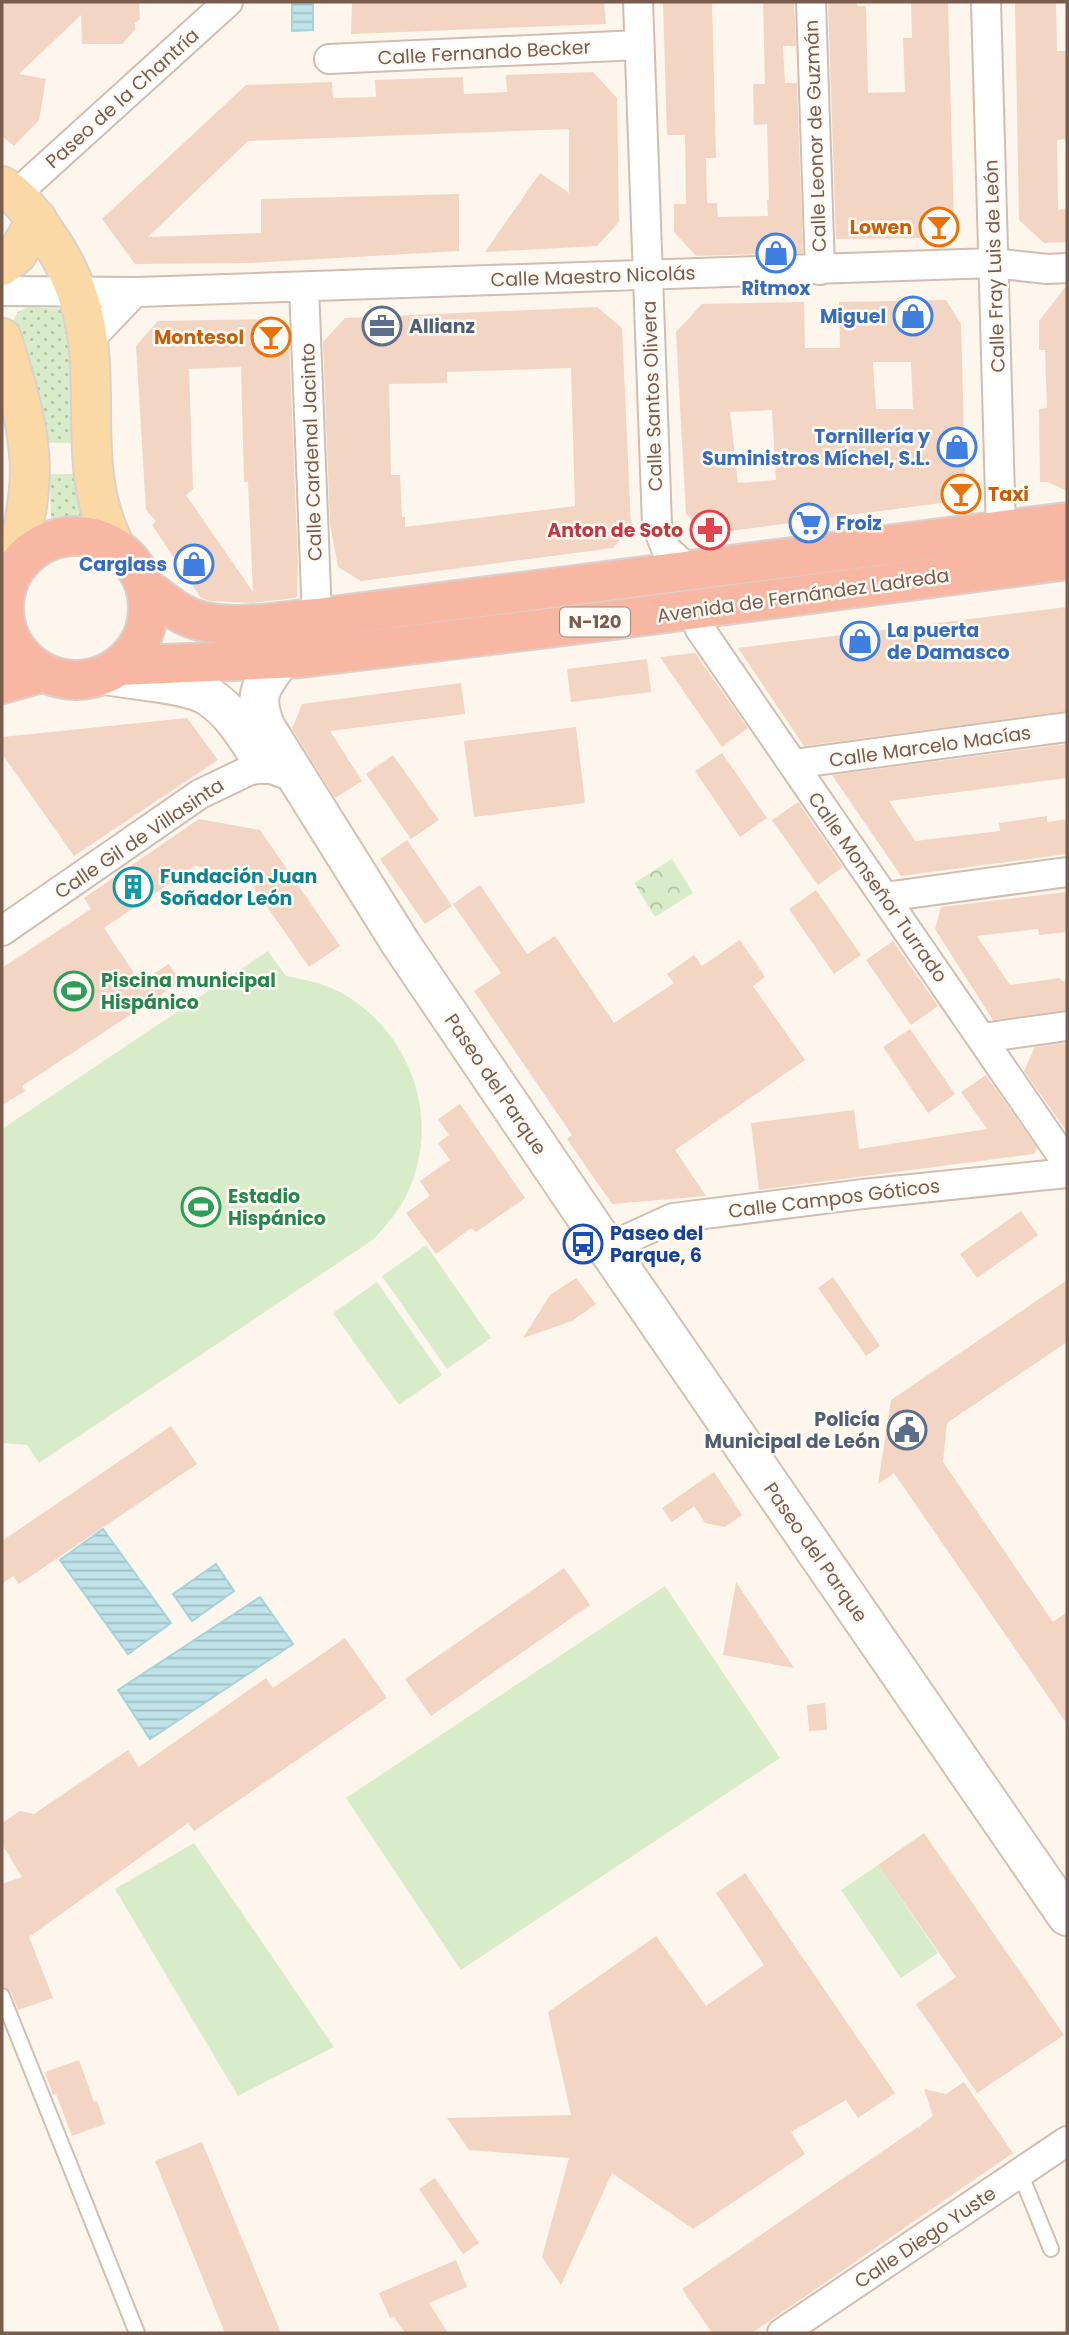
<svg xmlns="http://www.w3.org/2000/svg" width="1069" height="2335" font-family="Poppins,sans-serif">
<defs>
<pattern id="grass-dots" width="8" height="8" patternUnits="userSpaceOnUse" patternTransform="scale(1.75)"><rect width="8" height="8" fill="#d8ecc9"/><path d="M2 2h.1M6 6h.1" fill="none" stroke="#b4c2a5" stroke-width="1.8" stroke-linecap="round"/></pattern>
<pattern id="park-crowns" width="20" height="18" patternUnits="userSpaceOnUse" patternTransform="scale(1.75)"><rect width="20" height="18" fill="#d8ecc9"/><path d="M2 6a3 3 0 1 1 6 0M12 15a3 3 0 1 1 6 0" fill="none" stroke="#b4c2a5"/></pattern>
<pattern id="water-rules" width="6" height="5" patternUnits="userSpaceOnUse" patternTransform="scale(1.75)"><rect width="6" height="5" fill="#bfe3e8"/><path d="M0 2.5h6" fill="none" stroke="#a0bbbe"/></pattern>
</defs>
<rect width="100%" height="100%" fill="#fdf6ec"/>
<path fill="url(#grass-dots)" d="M28,307L63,309L71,315L80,443H46L20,339L12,322L18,312Z
M50,474H82L89,516L51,519Z"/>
<path fill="url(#park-crowns)" d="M672,859L693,893L655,917L634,883Z"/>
<path fill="#d8ecc9" d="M268,951L286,976C307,980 328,984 347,996C414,1038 442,1124 406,1196C398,1212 386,1225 374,1239L39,1463L27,1445L2,1443V1129Z
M426,1245L491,1338L447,1369L382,1276Z
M377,1282L442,1375L399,1405L333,1313Z
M665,1586L780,1758L461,1970L346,1798Z
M194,1843L334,2047L238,2096L115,1889Z
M878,1865L938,1953L901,1978L841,1890Z"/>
<path fill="url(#water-rules)" stroke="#a5d3da" stroke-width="2" d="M292,2H313V30L292,31Z
M103,1529L171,1623L128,1654L60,1560Z
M216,1564L234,1591L192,1621L173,1594Z
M260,1597L293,1644L150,1739L118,1690Z"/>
<path fill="#f3d5c3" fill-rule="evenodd" d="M2,2H139L140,19L135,23V30L122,44H82L81,15L19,74L46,79L39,120L14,146L2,136Z
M352,2H604L606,24L351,34Z
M663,2H712L716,158H706L707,203H717L718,217L768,216L767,200H769L767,124L754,125L753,84H765L763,2H794L796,46H783L785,83H797L803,253L696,256L674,232V204H686L685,135H667Z
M828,2H857V6H866L868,93L905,92L903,38H912L911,2H948L954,224L932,238L836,239Z
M1015,2H1056L1057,51H1067V139L1057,140L1058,210L1067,209V242L1044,243L1019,220Z
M593,72L617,98L619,222L597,246L485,252L540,173L569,193V129L248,141L148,237L261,233V199L459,194V251L251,263L135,264L102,219L246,85L332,82L333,98L376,97L375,80L463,77L464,94L507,92L506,75Z
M1067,285V491L1048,482H1040L1039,409L1047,408L1045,350H1039V321Z
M946,300L961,324L965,474L964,488L948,502L708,534L686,514L676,332L702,304L804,302L805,348H840L839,302ZM873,362H911L913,409H876ZM772,410L776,480L738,483L730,412Z
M597,307L622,328L631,526L613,548L361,581L338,567L330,524L323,342L345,318ZM571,368L575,506L405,527V517H402L400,475H391L389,384L447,383V372Z
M269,319L289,339L298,565L297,596L295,598L252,603L210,601L201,598L152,525L156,521L146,510L136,346L158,321ZM241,367L244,482H248L253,592L186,495L193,489L189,369Z
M1067,607V711L804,746L738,648Z
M695,653L748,728L722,747L660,657Z
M647,659L651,692L571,702L567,669Z
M461,683L465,714L330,731L362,781L335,798L292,729L302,704Z
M187,718L218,760L74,856L2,754V737Z
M576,727L585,803L474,817L464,741Z
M1067,744V778L889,801L915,841L1000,831L999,823L1047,816V822L1067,819V854L901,876L832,775Z
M722,753L767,818L740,837L695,771Z
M393,755L439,820L411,839L366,774Z
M798,802L843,867L818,885L772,820Z
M199,819L260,830L340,946L309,967L245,875L195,866L104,928L140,982L169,964L180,982L22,1086L25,1091L2,1105V968L91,909L84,898Z
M407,840L452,906L425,924L380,859Z
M480,885L527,954L555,936L614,1023L674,983L667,974L694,955L702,966L740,940L765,977L753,986L805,1060L675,1150L706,1196L612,1204L567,1139L572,1135L474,991L501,973L453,904Z
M816,890L861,955L834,974L789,909Z
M1067,892V932L1039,935L1038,929L977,936L1010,985L1059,978L1064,982L1067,976V1010L993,1020L935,929L941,907Z
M893,941L938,1006L911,1025L866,960Z
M910,1029L955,1094L928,1113L883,1047Z
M1067,1043V1132L1024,1071L1035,1047Z
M986,1075L1037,1148L1034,1154L759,1190L751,1123L854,1110L859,1149L987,1129L961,1092Z
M460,1104L525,1198L476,1232L471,1228L436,1254L406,1213L430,1196L420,1181L450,1160L438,1143L449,1135L438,1119Z
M1021,1211L1038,1235L977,1278L960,1254Z
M833,1277L880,1346L866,1356L818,1288Z
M576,1278L596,1304L572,1321L523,1338L550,1295Z
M1067,1280V1342L947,1423L943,1462L1053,1622L1067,1612V1724L894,1473L878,1484L891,1400Z
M171,1426L197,1464L19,1584L13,1576L2,1584V1541Z
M714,1472L742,1515L725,1527L705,1523L694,1506L672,1522L662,1508Z
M564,1568L590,1605L431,1716L405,1679Z
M736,1582L794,1668L723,1655Z
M345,1638L387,1698L194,1831L188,1823L29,1937L53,1998L18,2010L11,1992L2,1987V1884L22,1877L2,1844V1823L20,1811L34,1814L128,1750L139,1767L266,1678L273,1688Z
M825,1703L827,1730L809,1731L807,1705Z
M924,1833L1064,2035L977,2093L916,2004L956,1977L878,1865Z
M745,1873L895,2093L858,2118L846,2100L791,2132L805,2154L693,2229L612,2173L561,2285L542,2257L569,2158L469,2150L447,2118L571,2115L548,2012L656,1936L706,2006L764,1965L716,1893Z
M79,2060L94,2102L97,2101L105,2124L72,2136L56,2094L53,2095L45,2072Z
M964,2082L1013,2153L752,2333H712L682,2289L918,2127L919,2129L921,2125L933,2116L924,2089L946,2094Z
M202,2142L281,2333H225L155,2161Z
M435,2178L479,2243L463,2254L419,2189Z
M456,2260L467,2287L429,2303L448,2333H405L394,2317L390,2318L379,2293Z"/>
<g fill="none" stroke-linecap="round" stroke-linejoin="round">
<defs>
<path id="lane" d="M2,1996L137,2333
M1020,2173L1051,2249"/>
<path id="street" d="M638,2L657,525L666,549L688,569
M811,2L820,270
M986,2L1001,531
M329,59L639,45
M15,195L228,2
M304,287L317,618
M2,291L138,292L993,263L1047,269L1067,268
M88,341L135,292
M692,609L700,629L1067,1163
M793,764L1067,727
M885,897L1067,872
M2,931L200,794L248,771L266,767L282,773
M982,1038L1067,1026
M607,1248L673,1218L863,1194L1067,1173
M782,2333L1067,2141"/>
<path id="secondary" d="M281,659C261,686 252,695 266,728L401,944L607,1248L1067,1916
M105,675C131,680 187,683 208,696C233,712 248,739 264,764"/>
<path id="primary" d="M2,186C22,199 35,217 48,237C70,268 83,302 88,341C97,415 79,480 117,550
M2,266L17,254L37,219
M2,338C13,375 26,415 29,453C33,491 22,535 14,571"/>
<path id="highway" d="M4 608a72 72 0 1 1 144 0a72 72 0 1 1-144 0Z
M146,588C160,598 175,612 191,618C228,632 279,621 317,618L1067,522
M120,666L301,658L613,620L1067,560
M2,684L41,673"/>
</defs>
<use href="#lane" stroke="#d1beb0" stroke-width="18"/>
<use href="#street" stroke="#d1beb0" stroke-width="32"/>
<use href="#secondary" stroke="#d6c0b0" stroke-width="42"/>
<use href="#primary" stroke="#dad1cd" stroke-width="42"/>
<use href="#highway" stroke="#dad1cd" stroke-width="42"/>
<use href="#lane" stroke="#fff" stroke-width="14"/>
<use href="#street" stroke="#fff" stroke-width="28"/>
<use href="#secondary" stroke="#fff" stroke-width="38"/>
<use href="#primary" stroke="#fbd9a5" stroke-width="38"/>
<use href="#highway" stroke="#f7b7a3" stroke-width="38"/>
</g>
<defs>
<symbol id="bar-ring" viewBox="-11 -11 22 22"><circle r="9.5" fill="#fffaf3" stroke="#e8710a" stroke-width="1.5"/><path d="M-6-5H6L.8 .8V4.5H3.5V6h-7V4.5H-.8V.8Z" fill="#e8710a"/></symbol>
<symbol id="shop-ring" viewBox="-11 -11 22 22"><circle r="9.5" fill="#fffaf3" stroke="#3f7fe0" stroke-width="1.5"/><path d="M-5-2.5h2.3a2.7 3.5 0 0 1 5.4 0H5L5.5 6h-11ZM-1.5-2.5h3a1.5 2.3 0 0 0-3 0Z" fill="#3f7fe0"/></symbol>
<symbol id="office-ring" viewBox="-11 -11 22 22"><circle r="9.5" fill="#fffaf3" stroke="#5c6f8a" stroke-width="1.5"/><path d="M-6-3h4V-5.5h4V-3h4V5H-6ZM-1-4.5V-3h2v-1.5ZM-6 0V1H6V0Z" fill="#5c6f8a"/></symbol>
<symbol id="supermarket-ring" viewBox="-11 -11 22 22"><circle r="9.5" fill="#fffaf3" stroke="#3f7fe0" stroke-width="1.5"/><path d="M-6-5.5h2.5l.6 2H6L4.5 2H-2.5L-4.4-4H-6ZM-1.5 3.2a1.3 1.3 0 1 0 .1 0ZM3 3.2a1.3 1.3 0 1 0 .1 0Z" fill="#3f7fe0"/></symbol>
<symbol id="pharmacy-ring" viewBox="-11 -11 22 22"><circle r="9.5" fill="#fffaf3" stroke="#e0444e" stroke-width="1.5"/><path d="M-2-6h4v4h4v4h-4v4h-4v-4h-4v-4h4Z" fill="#e0444e"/></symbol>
<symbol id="building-ring" viewBox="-11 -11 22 22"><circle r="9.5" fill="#fffaf3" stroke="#0f9aa8" stroke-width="1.5"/><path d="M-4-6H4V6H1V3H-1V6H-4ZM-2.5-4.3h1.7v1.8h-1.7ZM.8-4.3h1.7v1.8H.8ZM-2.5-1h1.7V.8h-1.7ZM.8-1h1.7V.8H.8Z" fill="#0f9aa8"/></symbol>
<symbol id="stadium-ring" viewBox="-11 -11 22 22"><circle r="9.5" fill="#fffaf3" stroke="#2e9e5b" stroke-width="1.5"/><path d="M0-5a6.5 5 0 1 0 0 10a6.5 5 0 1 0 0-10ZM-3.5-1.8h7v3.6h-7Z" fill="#2e9e5b"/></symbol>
<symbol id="bus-ring" viewBox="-11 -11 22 22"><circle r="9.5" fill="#fffaf3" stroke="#1a4fb4" stroke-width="1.5"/><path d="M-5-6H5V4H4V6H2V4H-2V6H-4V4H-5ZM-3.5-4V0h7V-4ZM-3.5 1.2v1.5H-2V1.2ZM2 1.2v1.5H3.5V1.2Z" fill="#1a4fb4"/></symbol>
<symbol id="civic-ring" viewBox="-11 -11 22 22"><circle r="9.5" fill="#fffaf3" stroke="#5c6f8a" stroke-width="1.5"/><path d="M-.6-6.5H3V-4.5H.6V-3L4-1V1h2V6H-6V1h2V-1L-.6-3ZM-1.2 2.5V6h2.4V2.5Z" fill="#5c6f8a"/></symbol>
</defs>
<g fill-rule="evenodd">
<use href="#bar-ring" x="917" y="205" width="44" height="44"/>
<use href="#shop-ring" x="754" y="231" width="44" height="44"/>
<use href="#shop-ring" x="891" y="294" width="44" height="44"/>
<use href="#office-ring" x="360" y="304" width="44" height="44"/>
<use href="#bar-ring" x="249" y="315" width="44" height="44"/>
<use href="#shop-ring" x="935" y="425" width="44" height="44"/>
<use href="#bar-ring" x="939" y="472" width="44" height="44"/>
<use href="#supermarket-ring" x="787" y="501" width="44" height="44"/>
<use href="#pharmacy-ring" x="688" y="508" width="44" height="44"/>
<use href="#shop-ring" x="172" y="542" width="44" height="44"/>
<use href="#shop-ring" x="838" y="619" width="44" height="44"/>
<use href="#building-ring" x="111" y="865" width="44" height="44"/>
<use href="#stadium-ring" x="52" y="969" width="44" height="44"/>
<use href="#stadium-ring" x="179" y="1185" width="44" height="44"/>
<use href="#bus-ring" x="561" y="1222" width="44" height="44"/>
<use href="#civic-ring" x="885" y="1408" width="44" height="44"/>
</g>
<g text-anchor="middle" stroke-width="5" stroke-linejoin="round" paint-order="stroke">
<rect fill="#fffaf3" stroke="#a28b7f" stroke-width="2" x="560" y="607.5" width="70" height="29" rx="5"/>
<g font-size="18" font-weight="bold" fill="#7a5c4d">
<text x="595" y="628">N-120</text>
</g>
<g font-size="19" fill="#7a5c4d" stroke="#fffaf3">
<text transform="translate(484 52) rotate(-3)" y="7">Calle Fernando Becker</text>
<text transform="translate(122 98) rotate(-42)" y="7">Paseo de la Chantría</text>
<text transform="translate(815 136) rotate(-92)" y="7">Calle Leonor de Guzmán</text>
<text transform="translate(994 266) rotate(-92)" y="7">Calle Fray Luis de León</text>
<text transform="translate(593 276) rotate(-2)" y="7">Calle Maestro Nicolás</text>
<text transform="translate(652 396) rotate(-92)" y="7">Calle Santos Olivera</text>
<text transform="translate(311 452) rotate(-92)" y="7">Calle Cardenal Jacinto</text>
<text transform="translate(803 595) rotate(-8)" y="7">Avenida de Fernández Ladreda</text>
<text transform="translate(930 746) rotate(-8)" y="7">Calle Marcelo Macías</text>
<text transform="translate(139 838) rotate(-34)" y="7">Calle Gil de Villasinta</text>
<text transform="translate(878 887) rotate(55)" y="7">Calle Monseñor Turrado</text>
<text transform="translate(496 1084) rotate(56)" y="7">Paseo del Parque</text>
<text transform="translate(834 1198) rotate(-7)" y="7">Calle Campos Góticos</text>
<text transform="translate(816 1552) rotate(55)" y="7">Paseo del Parque</text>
<text transform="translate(925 2237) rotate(-34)" y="7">Calle Diego Yuste</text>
</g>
<g font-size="19" font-weight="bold" fill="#c56008" stroke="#fffaf3" text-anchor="end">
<text x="912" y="234">Lowen</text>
<text x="244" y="344">Montesol</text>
<text x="988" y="501" text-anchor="start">Taxi</text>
</g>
<g font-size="19" font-weight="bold" fill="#366cbe" stroke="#fffaf3" text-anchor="end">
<text x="776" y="295" text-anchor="middle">Ritmox</text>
<text x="886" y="323">Miguel</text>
<text x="930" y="443">Tornillería y<tspan x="930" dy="22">Suministros Míchel, S.L.</tspan></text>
<text x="836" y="530" text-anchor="start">Froiz</text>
<text x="167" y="571">Carglass</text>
<text x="887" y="637" text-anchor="start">La puerta<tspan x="887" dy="22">de Damasco</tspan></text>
</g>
<g font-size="19" font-weight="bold" fill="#4e5e75" stroke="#fffaf3" text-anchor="start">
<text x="409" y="333">Allianz</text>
<text x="880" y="1426" text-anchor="end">Policía<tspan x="880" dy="22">Municipal de León</tspan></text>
</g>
<g font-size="19" font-weight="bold" fill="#be3a42" stroke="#fffaf3" text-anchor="end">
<text x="683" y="537">Anton de Soto</text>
</g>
<g font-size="19" font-weight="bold" fill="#0d838f" stroke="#fffaf3" text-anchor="start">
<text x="160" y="883">Fundación Juan<tspan x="160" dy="22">Soñador León</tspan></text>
</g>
<g font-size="19" font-weight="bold" fill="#27864d" stroke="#fffaf3" text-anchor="start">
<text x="101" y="987">Piscina municipal<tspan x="101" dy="22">Hispánico</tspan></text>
<text x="228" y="1203">Estadio<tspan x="228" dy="22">Hispánico</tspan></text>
</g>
<g font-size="19" font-weight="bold" fill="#164399" stroke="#fffaf3" text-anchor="start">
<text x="610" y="1240">Paseo del<tspan x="610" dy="22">Parque, 6</tspan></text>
</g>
</g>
<rect width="1069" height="2335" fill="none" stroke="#7a5c4d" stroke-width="7"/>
</svg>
